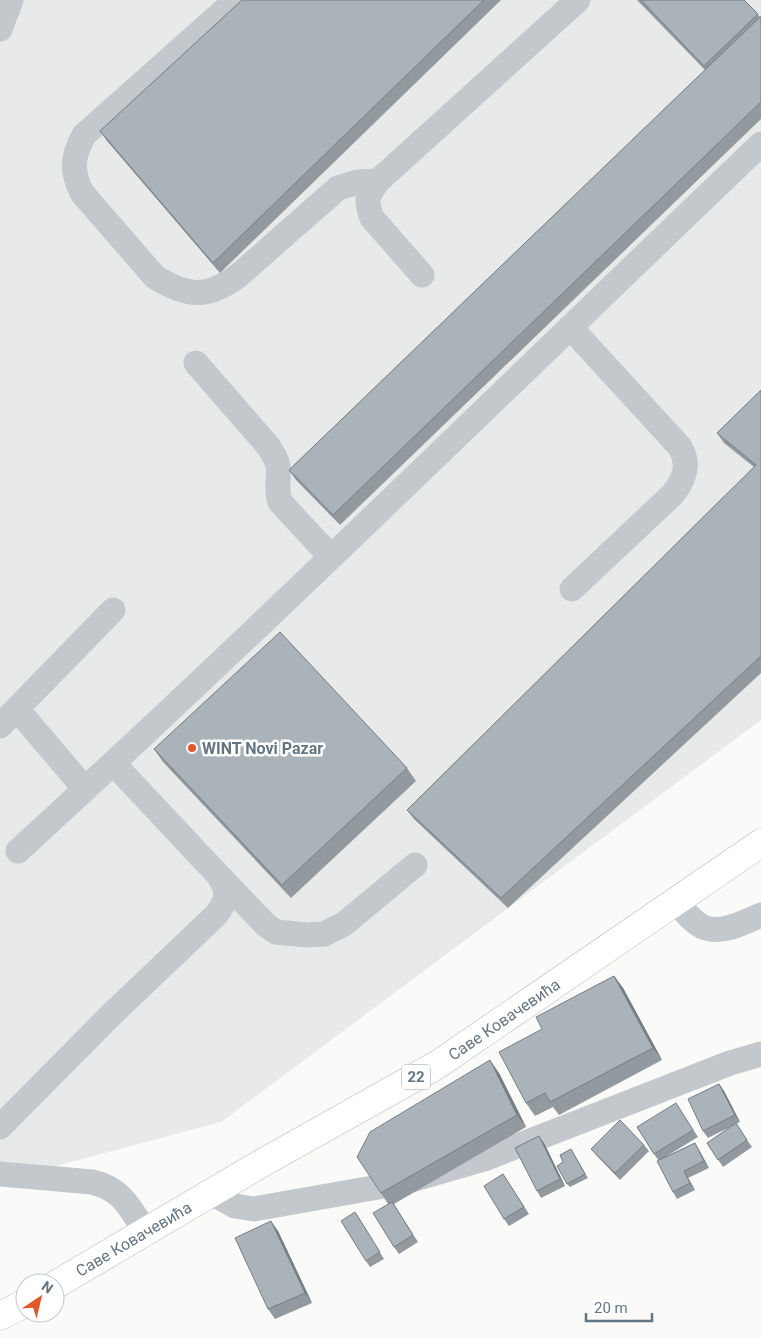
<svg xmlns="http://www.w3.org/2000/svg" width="761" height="1338" font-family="Roboto,sans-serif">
<rect width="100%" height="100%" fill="#fafaf8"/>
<path fill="#e8e9e9" d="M0,0H761V720L221,1122L0,1181Z"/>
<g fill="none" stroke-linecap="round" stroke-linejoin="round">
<defs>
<g id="major">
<path id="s1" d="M55,1285L262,1163L437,1065L761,843"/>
<path d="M0,1316L25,1303"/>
</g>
</defs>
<use href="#major" stroke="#b5babe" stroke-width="29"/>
<path stroke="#c3c8cc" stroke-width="25" d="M236,0L84,135C72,157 71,171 82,193L155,277C188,297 208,299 239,275L338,188L358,182L378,181
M0,29L11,0
M422,275L372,218C365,200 367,196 378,181L578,0
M570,327L680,447C690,464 685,479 673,494L572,589
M196,363L269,447C272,453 277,459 278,466C280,479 275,489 280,502L331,557
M17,709L85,789
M0,726L113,610
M18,851C270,620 514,380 761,144
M220,877L266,925L276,932L307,935L324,934L344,924L415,865
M676,902C684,911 693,922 703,927C722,935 744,922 761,915
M0,1127L113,1013L216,915C228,899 229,892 219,876L113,763
M0,1174L92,1182C122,1189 129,1207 145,1231
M212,1193L235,1206L254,1209L401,1183L484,1159L730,1063L761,1054"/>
<use href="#major" stroke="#fff" stroke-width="28"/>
</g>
<path fill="#929a9f" d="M242,0H501L220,273L107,141L100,131Z
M637,0H744L760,17L761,16V119L340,525L296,480L289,470L705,70Z
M761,390V673L508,908L414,819L407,810L754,467L724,443L717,433Z
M154,749L407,768L416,781L291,898L163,762Z
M614,976L623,988L662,1060L559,1115L553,1107L535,1116L526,1103L542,1029Z
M499,1073L526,1127L394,1204L418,1242L399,1254L394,1247L388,1204L381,1193Z
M719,1084L724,1091L740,1122L736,1124L752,1147L723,1167L707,1143L732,1126L708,1138L703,1131Z
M676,1103L698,1137L665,1157L695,1143L699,1150L709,1168L688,1178L695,1190L677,1199L673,1192L659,1161L654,1154Z
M544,1143L565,1186L541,1198L537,1191Z
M644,1145L649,1151L620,1180L596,1155L591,1149Z
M571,1149L588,1178L570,1187L567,1184L563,1162Z
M503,1174L529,1214L509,1226L504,1219Z
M355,1212L384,1259L370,1267L366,1261Z
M278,1231L312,1303L275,1319L268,1309Z"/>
<path fill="#777d82" d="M614,976L623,988L662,1060L653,1048Z
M490,1060L499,1073L526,1127L517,1115Z
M719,1084L724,1091L740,1122L735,1115Z
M539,1136L544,1143L565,1186L560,1179Z
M695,1143L699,1150L709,1168L704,1161Z
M684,1171L688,1178L695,1190L690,1183Z
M271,1221L278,1231L312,1303L305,1293Z"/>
<path fill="#aab3b9" stroke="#777d82" d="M242,0H484L213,263L100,131Z
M641,0H744L758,14L704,66Z
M761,16V102L333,515L289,470Z
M761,390V656L501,898L407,810L756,465L717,433Z
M280,632L407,768L282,885L154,749Z
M614,976L653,1048L550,1102L545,1093L526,1103L499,1052L542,1029L536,1017Z
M490,1060L517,1115L381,1193L357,1157L370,1132Z
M719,1084L735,1115L703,1131L688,1099Z
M676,1103L693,1130L654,1154L637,1127Z
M620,1120L644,1145L615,1173L591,1149Z
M736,1123L747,1140L718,1160L707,1143Z
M539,1136L560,1179L537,1191L515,1148Z
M695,1143L704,1161L684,1171L690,1183L673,1192L657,1161Z
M571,1149L585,1174L567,1184L557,1166L563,1162L560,1155Z
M503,1174L524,1207L504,1219L484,1186Z
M392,1202L413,1235L394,1247L373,1213Z
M355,1212L380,1252L366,1261L341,1221Z
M271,1221L305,1293L268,1309L235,1238Z"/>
<circle fill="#e4572e" stroke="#fff" stroke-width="2" cx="192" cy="748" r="5"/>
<g text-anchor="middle" stroke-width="5" stroke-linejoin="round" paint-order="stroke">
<rect fill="#fff" stroke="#939fa8" stroke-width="1" x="402" y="1064.5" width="28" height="25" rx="4"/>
<g font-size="15" font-weight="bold" fill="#657683">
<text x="416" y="1082">22</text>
</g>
<g font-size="16" font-weight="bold" fill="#657683" stroke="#fff" text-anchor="start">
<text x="202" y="754">WINT Novi Pazar</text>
</g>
<g font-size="16" fill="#657683" stroke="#fff">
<text dy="6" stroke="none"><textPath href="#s1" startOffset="522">Саве Ковачевића</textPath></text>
<text dy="6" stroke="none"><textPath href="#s1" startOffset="91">Саве Ковачевића</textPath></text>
</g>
</g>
<g transform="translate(40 1298) rotate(35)"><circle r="24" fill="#ffffff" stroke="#c1c8cd"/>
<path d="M0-4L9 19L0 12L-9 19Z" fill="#e4572e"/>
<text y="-8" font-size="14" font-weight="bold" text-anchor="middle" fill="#657683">N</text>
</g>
<path d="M586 1313v8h66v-8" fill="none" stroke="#657683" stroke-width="2.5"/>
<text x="594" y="1313" font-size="15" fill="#657683" stroke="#ffffff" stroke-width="4" paint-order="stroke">20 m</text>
</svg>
